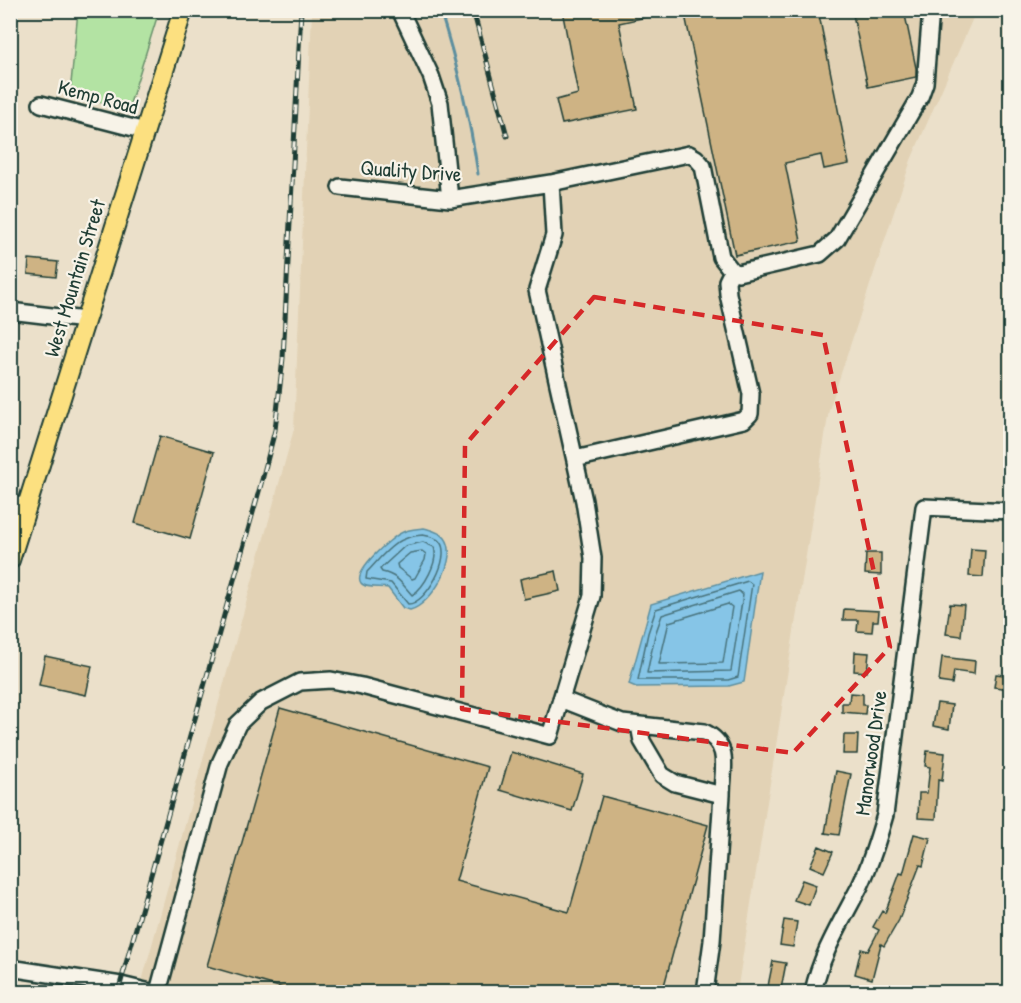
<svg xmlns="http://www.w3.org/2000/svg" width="1021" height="1003" font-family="'Patrick Hand',sans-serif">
<rect width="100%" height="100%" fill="#ebe0ca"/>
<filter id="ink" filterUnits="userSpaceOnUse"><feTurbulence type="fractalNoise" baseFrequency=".0167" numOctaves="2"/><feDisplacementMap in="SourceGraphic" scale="12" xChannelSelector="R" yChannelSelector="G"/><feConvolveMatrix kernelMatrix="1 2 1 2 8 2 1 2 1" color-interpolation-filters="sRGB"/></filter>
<g filter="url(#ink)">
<path fill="#e2d2b5" d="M312,11H976L911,160L829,410L737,992H139L294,429Z"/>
<path fill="#b3e3a3" stroke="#69906c" stroke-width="1.5" d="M78,11H159L128,110L70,94Z"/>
<path fill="#86c5e7" stroke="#5d8f9f" stroke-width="1.5" d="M424,528C431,530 440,532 445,538C460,558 431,605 410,610L403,608L388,588C381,586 365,589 361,583C352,571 391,538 401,533C408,529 416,529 424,528Z
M760,571L744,682L729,686L636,687L629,684L651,604Z"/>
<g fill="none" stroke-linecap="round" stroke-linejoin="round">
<path stroke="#48737c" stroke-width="1.5" d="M423,535C429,536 437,537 440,542C452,557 426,604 408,604L391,583L366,579L367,572C385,553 396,536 423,535Z
M423,542L434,547C439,561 424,588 412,595C402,584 397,575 382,572L380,569L405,546Z
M422,551L426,554L425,560L415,578L412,579L398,568L397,564L410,553Z
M748,581L752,584L738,677L728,680H638L648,633L656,609Z
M739,591L743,595L731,671L647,673L655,635L662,615Z
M728,604L732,607L723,663L659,664L669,622Z"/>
<path stroke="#5d8f9f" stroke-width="3" d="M440,10C457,64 470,119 478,174"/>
</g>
<path fill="#ceb384" stroke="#1f3d34" stroke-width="1.5" d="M562,10H660V14L619,23L637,109L562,124L556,100L578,94Z
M684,10H818L849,164L824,169L821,155L785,163L801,241L735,255Z
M852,10H904L916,68V77L868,87Z
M29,259L58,262L56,277L28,274Z
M160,436L214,452L190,539L135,523Z
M971,549L985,550L983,577L969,576Z
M866,553H881V575L865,574Z
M556,571L560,591L524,599L520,579Z
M950,604L964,605L961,636L946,634Z
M844,609L879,611L878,621H873L872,632L857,631L858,620H843Z
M855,652L869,653L867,672L854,671Z
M45,656L92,666L86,695L39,685Z
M942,657L975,661L974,674L954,671L952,684L939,682Z
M996,674L1011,676V689L994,687Z
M850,693L863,694V705H866L865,714L842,712V703H849Z
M937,703L952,705L949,729L933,726Z
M280,708L488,767L456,881L569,912L602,796L708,825L662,993H300L207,966Z
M844,735H858L857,754H843Z
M927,751L945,753L942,781L938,780L936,819L918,818L919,793H927L930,767L925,766Z
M511,752L583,774L572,811L500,790Z
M836,771L851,774L839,835L825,833Z
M914,834L930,838L923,866L920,865L899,920L884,946L881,944L872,979L855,974L861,949L868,951L879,930L873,927L882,911L885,913L900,873L903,874Z
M819,846L833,852L824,872L810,866Z
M802,880L816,885L809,905L794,900Z
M784,920L797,922L793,947L780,945Z
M773,961L786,963L781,989L768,986Z"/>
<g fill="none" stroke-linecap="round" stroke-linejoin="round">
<defs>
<path id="minor" d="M400,10L431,76L440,103L450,199
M41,104L145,131
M340,187L450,199L551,183L689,154L696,158L703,166L721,257L732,271L738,273L820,254L837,239L920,97L925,83L931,10
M10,311L85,320
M575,459L744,420L750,414L751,394L728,294L727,281L732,271
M10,507L28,504
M561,699L622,723L704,732C732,745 722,770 722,795L675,783L662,775L642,741L639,725
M10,968L121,985L150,992
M158,992L220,763L238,724L261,702L300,682L331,680L362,686L550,736L592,596L593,558L584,501L537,290L554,235L551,183
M705,992L712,941L722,795
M813,992C821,954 842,921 860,886C871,863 878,839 885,815L924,507L1010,511"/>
<path id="major" d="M10,560L183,10"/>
</defs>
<use href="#minor" stroke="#1f3d34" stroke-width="20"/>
<use href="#major" stroke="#1f3d34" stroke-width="22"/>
<use href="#minor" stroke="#f7f3e8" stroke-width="15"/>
<use href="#major" stroke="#fce080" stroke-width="18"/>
<defs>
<path id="rail" d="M473,10L507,136
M118,992L261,484L275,430L283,358L301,10"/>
</defs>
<use href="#rail" stroke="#1f3d34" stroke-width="5"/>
<use href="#rail" stroke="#f7f3e8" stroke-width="3" stroke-dasharray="9" stroke-linecap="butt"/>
</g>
</g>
<path fill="none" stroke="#d62828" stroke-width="4.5" stroke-dasharray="12 8" stroke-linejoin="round" d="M594,297L823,335L890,647L793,753L462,709L465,445Z"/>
<g text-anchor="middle" stroke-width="4.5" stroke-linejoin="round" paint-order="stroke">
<g font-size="21" fill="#1f3d34" stroke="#f7f3e8">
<text transform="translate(98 97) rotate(15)" y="7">Kemp Road</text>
<text transform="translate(411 171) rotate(4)" y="7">Quality Drive</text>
<text transform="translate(75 278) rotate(-73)" y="7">West Mountain Street</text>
<text transform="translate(871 753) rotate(-82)" y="7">Manorwood Drive</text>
</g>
</g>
<rect width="1021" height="1003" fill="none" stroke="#f7f3e8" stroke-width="36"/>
<rect x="18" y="18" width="985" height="967" fill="none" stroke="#1f3d34" stroke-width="2" filter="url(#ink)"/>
</svg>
